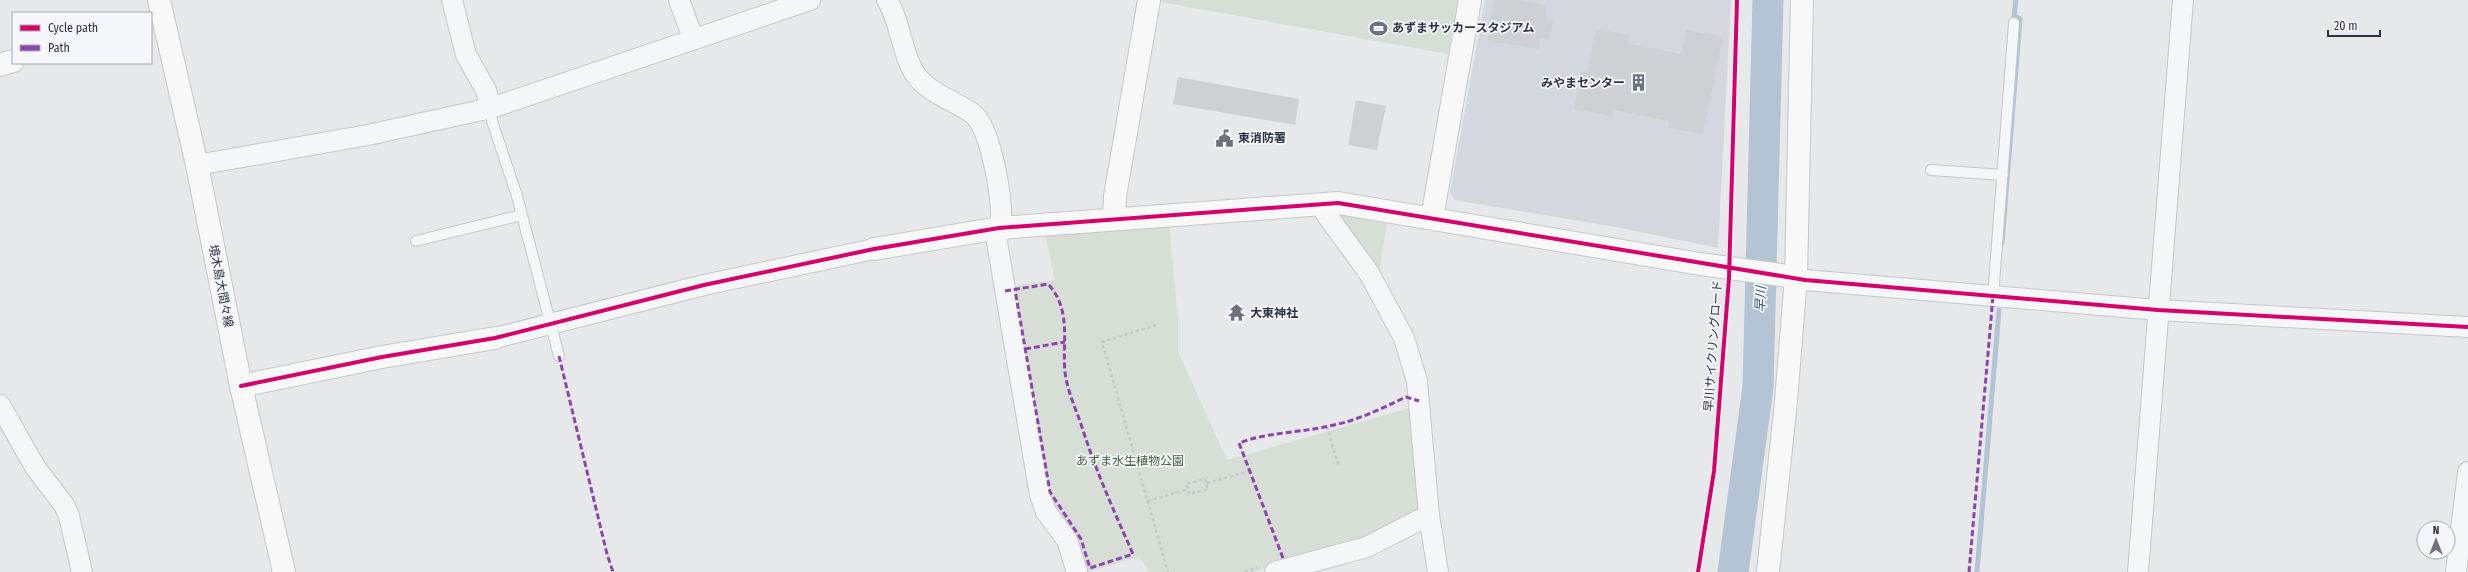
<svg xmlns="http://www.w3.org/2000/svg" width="2468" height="572" font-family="'Fira Sans Condensed','Noto Sans JP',sans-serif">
<rect width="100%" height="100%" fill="#e6e8ea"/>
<path fill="#d4d7dd" d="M1485,0H1731L1718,248L1621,228L1454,200L1450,193Z"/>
<path fill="#d6ded6" d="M1162,0H1458L1448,54L1161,2Z
M1339,213L1387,221L1379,274L1335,216Z
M1169,223L1178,320V352L1227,460L1413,407L1419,509L1362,542L1290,558L1254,572H1150L1139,557L1087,572L1076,539L1046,493L1011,286L1055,280L1045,233Z"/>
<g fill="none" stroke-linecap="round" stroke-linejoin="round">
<path stroke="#b4c4d5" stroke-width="5" d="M2002,243L2020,19L2014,16L2016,0
M1977,572L1999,310"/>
<path stroke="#b4c4d5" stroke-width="31" d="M1733,572L1758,387L1768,0"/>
</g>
<path fill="#ced0d3" d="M1494,0H1518L1547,5L1545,19L1553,20L1550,39L1540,38L1539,49L1487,41Z
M1596,29L1629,35L1627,43L1681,54L1686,30L1723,37L1703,134L1668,128L1669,121L1613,110L1612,116L1574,109L1581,72L1588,71Z
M1178,77L1299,99L1295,125L1173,104Z
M1356,100L1386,106L1377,150L1348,145Z"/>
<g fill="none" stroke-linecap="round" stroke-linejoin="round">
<defs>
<path id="lane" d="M491,108L492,121L517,196L559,356
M1931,170L2003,175
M416,241L522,215
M1993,296L2014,23"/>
<path id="street" d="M452,0L466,55L486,90L491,108
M679,0L693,38
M887,0C901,22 901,52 915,74C929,94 954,100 973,114C990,126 1001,193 1001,214C1001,223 998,233 997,242L1040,495L1046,512L1067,540L1077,572
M197,165L368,135L491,108L810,0
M1321,204L1326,214L1369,273L1404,338L1417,381L1429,515L1438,572
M1796,277L1805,280L2158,310L2468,327
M495,338L704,285L874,249
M0,405L35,467L64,505L69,516L82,572
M1275,572L1367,547L1429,515
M2138,572L2183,0
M2456,572L2468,472"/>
<path id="secondary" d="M159,0L197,165L241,386L284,572
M0,65L13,61
M1432,218L1470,0
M1114,219L1115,196L1149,0
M874,249L999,228L1338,203L1700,264L1796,277
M241,386L382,357L495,338
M1768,572L1786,401L1796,277L1802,0"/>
</defs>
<use href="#lane" stroke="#c4c6c8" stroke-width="12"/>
<use href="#street" stroke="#c4c6c8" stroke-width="22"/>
<use href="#secondary" stroke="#c4c6c8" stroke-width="24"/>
<path stroke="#c5c6ca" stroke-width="2.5" stroke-dasharray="3 3" stroke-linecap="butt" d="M1156,325L1102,342L1168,572
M1327,427L1339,467
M1205,479L1208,489L1189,494L1186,484Z
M1207,483L1250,471
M1148,501L1188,489
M1245,572L1257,567"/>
<use href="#lane" stroke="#f5f6f7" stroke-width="10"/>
<use href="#street" stroke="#f5f6f7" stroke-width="20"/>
<use href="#secondary" stroke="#f8f8f8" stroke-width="22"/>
<path stroke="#8e44ad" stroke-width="3" stroke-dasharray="6 3" stroke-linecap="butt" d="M1005,291L1048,284C1072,310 1062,341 1065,372C1067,389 1074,405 1080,421C1095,469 1113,509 1133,554L1090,568L1081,539L1050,492L1015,290
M1025,349L1065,342
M559,356L607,554L613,572
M1283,558L1239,443C1268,432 1299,433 1329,426C1357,421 1380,409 1406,397L1419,401
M1969,572L1993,296"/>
<defs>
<path id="cycleway" d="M241,386L382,357L495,338L704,285L874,249L999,228L1338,203L1805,280L2158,310L2468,327
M1698,572L1714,471L1729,278L1737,0"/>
</defs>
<use href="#cycleway" stroke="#f4f6f9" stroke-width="6"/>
<use href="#cycleway" stroke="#d6006c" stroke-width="4"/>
</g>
<defs>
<symbol id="stadium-bare" viewBox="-9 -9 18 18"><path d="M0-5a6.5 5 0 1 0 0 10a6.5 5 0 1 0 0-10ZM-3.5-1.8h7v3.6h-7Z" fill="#6c737f" stroke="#f4f6f9" stroke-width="2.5" paint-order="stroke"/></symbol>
<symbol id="building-bare" viewBox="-9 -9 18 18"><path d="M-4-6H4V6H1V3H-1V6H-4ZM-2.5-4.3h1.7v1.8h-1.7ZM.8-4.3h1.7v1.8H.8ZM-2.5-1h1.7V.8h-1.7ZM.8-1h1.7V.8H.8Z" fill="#6c737f" stroke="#f4f6f9" stroke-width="2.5" paint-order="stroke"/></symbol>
<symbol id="civic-bare" viewBox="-9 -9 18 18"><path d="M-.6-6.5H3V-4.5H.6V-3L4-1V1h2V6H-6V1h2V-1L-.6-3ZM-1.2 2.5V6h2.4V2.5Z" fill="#6c737f" stroke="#f4f6f9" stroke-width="2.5" paint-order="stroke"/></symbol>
<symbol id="temple-bare" viewBox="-9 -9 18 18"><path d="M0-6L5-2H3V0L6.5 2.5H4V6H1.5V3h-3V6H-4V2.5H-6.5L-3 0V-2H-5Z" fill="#6c737f" stroke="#f4f6f9" stroke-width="2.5" paint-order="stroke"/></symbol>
</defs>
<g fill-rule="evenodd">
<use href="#stadium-bare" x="1366" y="16" width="25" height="25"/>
<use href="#building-bare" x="1626" y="70" width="25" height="25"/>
<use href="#civic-bare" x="1212" y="126" width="25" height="25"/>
<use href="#temple-bare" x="1224" y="300" width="25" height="25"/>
</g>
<g text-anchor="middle" stroke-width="3.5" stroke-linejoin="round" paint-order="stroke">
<g font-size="12" font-weight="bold" fill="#2b3445" stroke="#f4f6f9" text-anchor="start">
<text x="1392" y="32">あずまサッカースタジアム</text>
<text x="1625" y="87" text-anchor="end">みやまセンター</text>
<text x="1238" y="142">東消防署</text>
<text x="1250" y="317">大東神社</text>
</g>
<g font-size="12" fill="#2b3445" stroke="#f4f6f9">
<text transform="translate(221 286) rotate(79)" y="4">境木島大間々線</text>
<text transform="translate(1713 346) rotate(-86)" y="4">早川サイクリングロード</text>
</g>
<g font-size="12" fill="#3f6138" stroke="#f4f6f9">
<text x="1130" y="465">あずま水生植物公園</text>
</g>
<g font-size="13" font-style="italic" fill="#34527a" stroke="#f4f6f9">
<text transform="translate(1760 299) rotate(-88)" y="5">早川</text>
</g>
</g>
<rect x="12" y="12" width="140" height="52" fill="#f4f6f9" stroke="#a4a8b1"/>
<rect x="20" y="25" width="20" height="6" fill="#d6006c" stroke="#a4a8b1"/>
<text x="48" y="32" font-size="12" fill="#2b3445">Cycle path</text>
<rect x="20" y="45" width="20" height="6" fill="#8e44ad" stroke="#a4a8b1"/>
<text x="48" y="52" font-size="12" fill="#2b3445">Path</text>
<g transform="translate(2436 540)"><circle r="19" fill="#f4f6f9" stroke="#a4a8b1"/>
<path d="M0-3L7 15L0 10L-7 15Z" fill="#6c737f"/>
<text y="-6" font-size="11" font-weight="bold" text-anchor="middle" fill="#2b3445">N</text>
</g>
<path d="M2328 30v6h52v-6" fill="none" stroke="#2b3445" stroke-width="2"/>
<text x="2334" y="30" font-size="12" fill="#2b3445" stroke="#f4f6f9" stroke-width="3" paint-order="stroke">20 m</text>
</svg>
